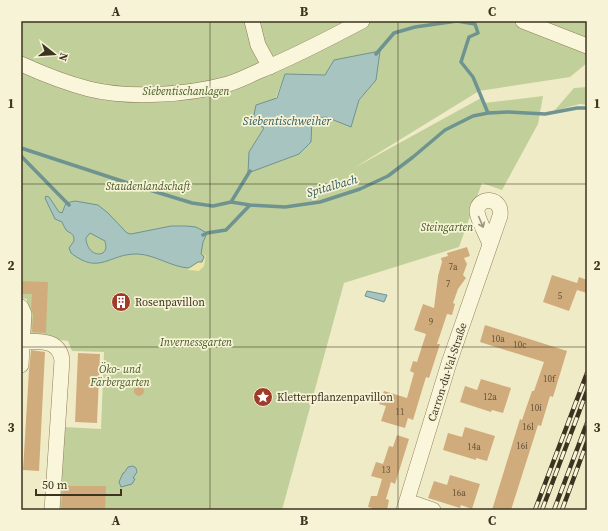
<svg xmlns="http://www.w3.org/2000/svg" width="608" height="531" font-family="'Source Serif 4',serif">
<rect width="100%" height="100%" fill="#f0ebc7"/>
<path fill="#c1d09a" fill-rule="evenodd" d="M21,21H587V63L570,77L479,91L354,168L481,98L484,103L543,96L538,124L502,190L482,183L459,247L344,283L282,510H58L64,427L101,429L104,352L72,351L68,341L26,336L27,299L21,298ZM285,74L325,75L376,80L359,100L351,126L326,117L312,119L311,142L249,152L264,128Z
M587,87V105L580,104L554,111L574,88Z"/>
<path fill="#ede5a4" d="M206,254L204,266L199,271L189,270L187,268L203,260Z"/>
<path fill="#a8c4c0" stroke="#6e9390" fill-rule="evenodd" d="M380,51L376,80L359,100L351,127L326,117L312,119L311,142L299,154L248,173L249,152L264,128L253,120L256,105L277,98L285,74L325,75L334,60Z
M46,196L49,197L59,212L62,213L66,203L75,201L98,205L108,213L127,233L131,234L171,226H186L196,227L207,233L203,242L201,254L204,257L202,262H198L189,268C171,267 156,255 138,254C109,253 100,276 71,253L69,248L74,241C74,234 72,234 67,231C65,229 63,224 62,222L55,219L45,198ZM90,233L105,241C106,246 107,249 103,253C93,257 86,247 86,238Z
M367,291L387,295L384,302L365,296Z
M133,466L136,468L137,472L133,478L135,479L132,484L121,487L119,482L123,473H124L128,467Z"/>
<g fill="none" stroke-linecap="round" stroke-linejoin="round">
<path stroke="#6e9390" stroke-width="3.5" d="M376,54L394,33L415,27L457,21L475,24L478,33L469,37L461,62L473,77L488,113
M21,148L140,187L192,203L213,206L231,202L250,205L285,207L320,202L360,189L388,176L413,157L445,130L473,116L488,113L508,112L545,114L577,108H587
M21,156L69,205
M231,202L250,171
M203,235L207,233L226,230L250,205"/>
</g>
<path fill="#d0ac7c" d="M467,247L470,256L464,258L467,264L463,275L466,278L458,289L453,303L455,304L452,315L447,314L437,344H440L429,378L426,377L413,420L408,418L405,428L381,421L386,406L379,404L384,391L407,398L414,373L410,371L413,361L417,362L426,334L414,330L423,304L434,308L438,277V276L442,262L441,258L448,256L447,253Z
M552,275L577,283L579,277L587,280V293L577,290L569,311L543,302Z
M21,281L48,282L46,333L32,332L33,315L31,308L32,294H21Z
M111 302a10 10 0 1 1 20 0a10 10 0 1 1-20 0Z
M485,325L567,351L553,397L550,396L541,426L538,425L511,510H492L520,419L522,420L532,391H534L544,362L480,342Z
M31,350L45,352L39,471L23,470L29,370Z
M78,353L100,354L97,423L75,422Z
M481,379L511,388L503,413L492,410L491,412L460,402L465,386L477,390Z
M134 391a5 5 0 1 1 10 0a5 5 0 1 1-10 0Z
M465,427L495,436L487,461L476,458V460L443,450L448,433L462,437Z
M397,435L409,439L395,484L391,482L386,499L389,500L387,510H372V508L368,507L371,496H377L382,479L371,476L376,462L383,464L389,446L393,447Z
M450,475L480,484L472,509L461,505L460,508L428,498L434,481L447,485Z
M63,486H106L105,510H61Z"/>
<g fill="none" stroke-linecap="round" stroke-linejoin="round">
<defs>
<path id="minor" d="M252,21L258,45L270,67
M523,21L587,46
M21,64C43,74 66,83 89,89C130,99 187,95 228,84C238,81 248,76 259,71C294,57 328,39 362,21
M21,307L24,314L21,365
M21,341C38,342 59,338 62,360L52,510
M407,501L433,510
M404,510L449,363L500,216C503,196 477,196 477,212C478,220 487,236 490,244"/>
</defs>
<use href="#minor" stroke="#8d7e5b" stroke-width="16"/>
<use href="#minor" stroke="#faf6db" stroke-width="15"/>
<defs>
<path id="rail" d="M535,510L587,373
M542,510L587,391
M554,510L587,423
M562,510L587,442"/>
</defs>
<use href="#rail" stroke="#3d3320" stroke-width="4.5"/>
<use href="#rail" stroke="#f7f3d7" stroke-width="3" stroke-dasharray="9" stroke-linecap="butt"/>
</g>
<defs><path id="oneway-shaft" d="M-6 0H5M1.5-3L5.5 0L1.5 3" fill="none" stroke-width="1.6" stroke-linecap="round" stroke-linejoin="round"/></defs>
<use stroke="#9c947e" href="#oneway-shaft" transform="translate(481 222) rotate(67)"/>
<path fill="none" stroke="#3d3320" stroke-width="1" stroke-opacity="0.55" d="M210,21V510M398,21V510M21,184H587M21,347H587"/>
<defs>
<symbol id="building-disc" viewBox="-11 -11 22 22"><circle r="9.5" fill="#9f3b28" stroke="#f7f3d7"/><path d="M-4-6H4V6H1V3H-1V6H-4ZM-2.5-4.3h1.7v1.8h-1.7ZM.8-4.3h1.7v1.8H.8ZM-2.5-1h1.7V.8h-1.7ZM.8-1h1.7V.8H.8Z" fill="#fff"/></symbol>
<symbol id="sight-disc" viewBox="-11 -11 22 22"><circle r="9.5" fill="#9f3b28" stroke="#f7f3d7"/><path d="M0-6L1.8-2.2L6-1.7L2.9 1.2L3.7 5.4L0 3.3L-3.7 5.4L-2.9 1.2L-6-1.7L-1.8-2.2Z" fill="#fff"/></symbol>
</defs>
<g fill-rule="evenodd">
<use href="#building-disc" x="110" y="291" width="22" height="22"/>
<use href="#sight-disc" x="252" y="386" width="22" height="22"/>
</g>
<g text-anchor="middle" stroke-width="3.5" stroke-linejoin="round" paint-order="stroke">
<g font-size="9" fill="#625137">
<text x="453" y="270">7a</text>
<text x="448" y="287">7</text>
<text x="560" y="299">5</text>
<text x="431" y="325">9</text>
<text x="498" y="342">10a</text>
<text x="520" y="348">10c</text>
<text x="549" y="382">10f</text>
<text x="490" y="400">12a</text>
<text x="536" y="411">10i</text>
<text x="400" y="415">11</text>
<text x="528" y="430">16l</text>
<text x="522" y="449">16i</text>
<text x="474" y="450">14a</text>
<text x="386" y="473">13</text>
<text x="459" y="496">16a</text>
</g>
<g font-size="11" font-style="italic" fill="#445a25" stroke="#f7f3d7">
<text x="186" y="95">Siebentischanlagen</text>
<text x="148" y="190">Staudenlandschaft</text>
<text x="447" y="231">Steingarten</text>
<text x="196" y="346">Invernessgarten</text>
<text x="120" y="373">Öko- und<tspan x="120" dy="13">Färbergarten</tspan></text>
</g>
<g font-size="11" fill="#3d3320" stroke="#f7f3d7" text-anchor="start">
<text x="135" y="306">Rosenpavillon</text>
<text x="277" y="401">Kletterpflanzenpavillon</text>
</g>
<g font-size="11" fill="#3d3320" stroke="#f7f3d7">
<text transform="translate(447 372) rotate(-72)" y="4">Carron-du-Val-Straße</text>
</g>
<g font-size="12" font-style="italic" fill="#2e595d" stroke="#f7f3d7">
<text x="287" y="125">Siebentischweiher</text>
<text transform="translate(332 186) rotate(-16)" y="4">Spitalbach</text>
</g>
</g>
<rect width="608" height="531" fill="none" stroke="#f7f3d7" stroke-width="44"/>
<g transform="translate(54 54) rotate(107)" stroke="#f7f3d7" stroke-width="3" paint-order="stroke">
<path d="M0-3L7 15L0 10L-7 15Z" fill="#3d3320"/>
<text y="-6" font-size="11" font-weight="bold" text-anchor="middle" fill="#3d3320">N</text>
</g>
<path d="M36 489v6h85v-6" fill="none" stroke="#3d3320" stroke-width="2"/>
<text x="42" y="489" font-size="12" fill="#3d3320" stroke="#f7f3d7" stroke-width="3" paint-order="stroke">50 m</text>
<rect x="22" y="22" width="564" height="487" fill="none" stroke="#3d3320" stroke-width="1.5"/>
<g font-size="13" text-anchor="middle" font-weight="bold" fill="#3d3320">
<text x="116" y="16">A</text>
<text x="304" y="16">B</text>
<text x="492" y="16">C</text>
<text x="11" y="108">1</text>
<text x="597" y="108">1</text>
<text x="11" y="270">2</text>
<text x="597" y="270">2</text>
<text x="11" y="432">3</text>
<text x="597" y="432">3</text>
<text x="116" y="525">A</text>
<text x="304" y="525">B</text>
<text x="492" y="525">C</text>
</g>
</svg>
